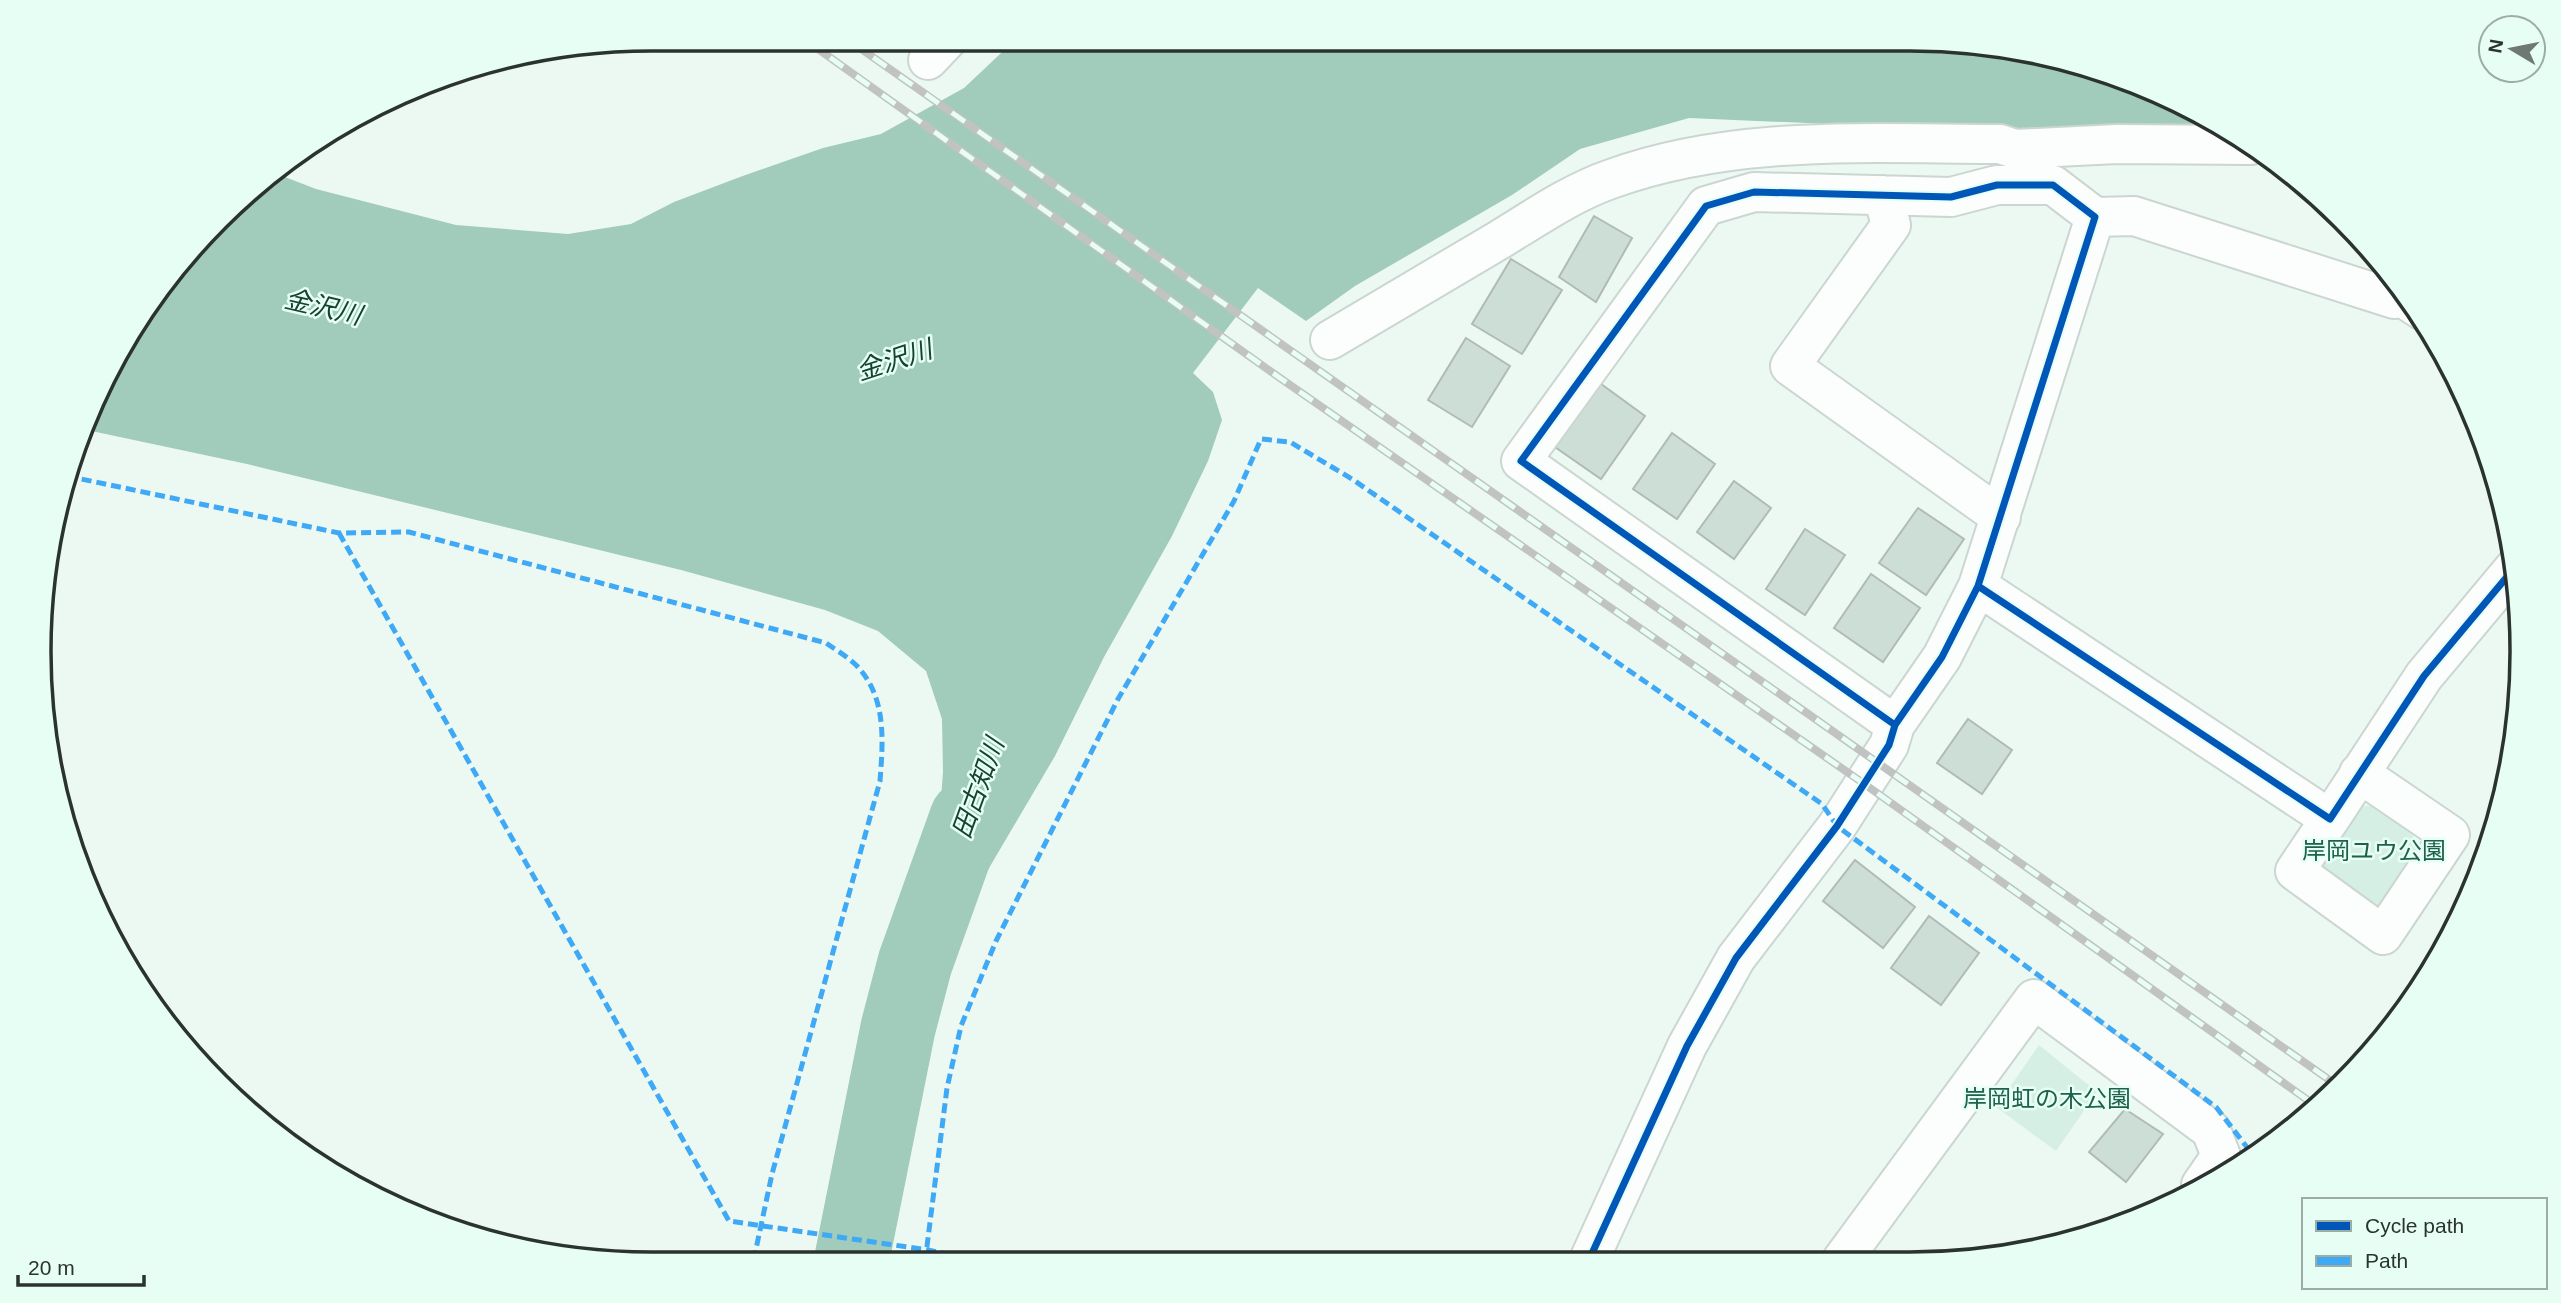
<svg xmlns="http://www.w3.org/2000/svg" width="2561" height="1303" font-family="Arial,'Noto Sans JP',sans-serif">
<rect width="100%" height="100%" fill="#ecf9f3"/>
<path fill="#d5efe4" d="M2380,803L2411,828L2418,856L2384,904L2372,907L2325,875L2323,858L2357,808Z
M2039,1045L2097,1092L2056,1151L1996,1107Z"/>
<path fill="#a1cbba" d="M1016,39L1949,40L2068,59L2180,102L2232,133L1900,127L1689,118L1580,149L1512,195L1355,286L1306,321L1258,288L1193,373L1213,392L1222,420L1208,461L1172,536L1104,657L1055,756L982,880L929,959L943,772L942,719L926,671L878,631L825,610L681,570L247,464L82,429L142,311L272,172L316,189L456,225L568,234L631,224L674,202L740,177L823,148L881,134L964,88Z"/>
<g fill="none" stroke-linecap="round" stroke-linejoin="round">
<path stroke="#a1cbba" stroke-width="75" d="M851,1263L898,1028L915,963L967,818"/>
</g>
<path fill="#cdded7" stroke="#b1bab6" stroke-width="2" d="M1594,216L1632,238L1596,302L1559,277Z
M1511,259L1562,290L1522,354L1472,324Z
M1466,338L1510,366L1472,427L1428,400Z
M1597,381L1645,416L1601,479L1552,445Z
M1672,433L1715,464L1677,519L1633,489Z
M1734,481L1771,508L1734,559L1697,532Z
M1918,508L1964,539L1926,595L1879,563Z
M1805,529L1845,555L1805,615L1766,589Z
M1871,574L1920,608L1883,662L1834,628Z
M1968,719L2012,750L1982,794L1937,763Z
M1855,860L1915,907L1883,948L1823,901Z
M1929,916L1979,953L1941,1005L1891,968Z
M2125,1109L2163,1134L2126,1182L2089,1152Z"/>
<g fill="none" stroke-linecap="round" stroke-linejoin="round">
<defs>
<path id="lane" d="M2394,299L2420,316"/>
<path id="street" d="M928,60L948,39
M1883,195L1891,225L1790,366L2001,517
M2095,217L2134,216L2394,299L2401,289
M1330,340C1386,307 1443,273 1499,240C1535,218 1571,193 1611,179C1735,134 1871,144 2000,144L2015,149L2117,144L2251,145
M1895,725L1521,461L1706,206L1754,192L1951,197L1997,185H2053L2095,217L1978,586
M2330,819L2295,871L2383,935L2450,835L2359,773
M1589,1260L1687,1046L1736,958L1837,826L1889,745L1895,725L1942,657L1978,586L2330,819L2424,676L2516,566
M1842,1260L2034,999L2211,1130L2221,1156L2201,1185"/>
</defs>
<use href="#lane" stroke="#cbd6d1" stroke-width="30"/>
<use href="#street" stroke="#cbd6d1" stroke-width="42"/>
<use href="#lane" stroke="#fcfefd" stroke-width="26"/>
<use href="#street" stroke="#fcfefd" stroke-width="38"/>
<defs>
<path id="rail" d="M804,39L1280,378L1863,783L2316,1106
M847,39L2338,1086"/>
</defs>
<use href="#rail" stroke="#c0c3c2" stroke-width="8"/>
<use href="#rail" stroke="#e7fef4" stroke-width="5" stroke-dasharray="16" stroke-linecap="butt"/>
<path stroke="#3fa9f5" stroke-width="5" stroke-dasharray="10 5" stroke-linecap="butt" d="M67,476L339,533L409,532L826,643C836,650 848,657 857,666C887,698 883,741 880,781L772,1174L753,1263
M339,533L729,1221L928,1250L983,1262
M925,1262L947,1088L961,1026L996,941L1118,699L1234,501L1261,439L1290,442L1352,479L1822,804L1837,826L2216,1107L2253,1155"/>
<defs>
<path id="cycleway" d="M1895,725L1521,461L1706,206L1754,192L1951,197L1997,185H2053L2095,217L1978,586
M1589,1260L1687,1046L1736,958L1837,826L1889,745L1895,725L1942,657L1978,586L2330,819L2424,676L2516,566"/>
</defs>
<use href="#cycleway" stroke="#e7fef4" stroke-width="11"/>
<use href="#cycleway" stroke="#0057b8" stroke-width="7"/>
</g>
<g text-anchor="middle" stroke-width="5" stroke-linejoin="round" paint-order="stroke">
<g font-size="24" fill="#1e614d" stroke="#e7fef4">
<text x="2374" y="859">岸岡ユウ公園</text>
<text x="2047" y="1107">岸岡虹の木公園</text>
</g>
<g font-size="26" font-style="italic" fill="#144233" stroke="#e7fef4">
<text transform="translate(323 307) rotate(13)" y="9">金沢川</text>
<text transform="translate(894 360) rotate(-18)" y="9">金沢川</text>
<text transform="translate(978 788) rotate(-70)" y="9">田古知川</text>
</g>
</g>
<path d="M0 0H2561V1303H0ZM651 51H1910A600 600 0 0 1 2510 651V652A600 600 0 0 1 1910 1252H651A600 600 0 0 1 51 652V651A600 600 0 0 1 651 51Z" fill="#e7fef4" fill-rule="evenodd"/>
<path fill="none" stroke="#2b3330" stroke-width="3.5" d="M651 51H1910A600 600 0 0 1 2510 651V652A600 600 0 0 1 1910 1252H651A600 600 0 0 1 51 652V651A600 600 0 0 1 651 51Z"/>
<rect x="2302" y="1198" width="245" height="91" fill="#e7fef4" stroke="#9cada6" stroke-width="2"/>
<rect x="2316" y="1221" width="35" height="10" fill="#0057b8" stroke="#9cada6" stroke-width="2"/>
<text x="2365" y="1233" font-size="21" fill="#2b3330">Cycle path</text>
<rect x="2316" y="1256" width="35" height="10" fill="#3fa9f5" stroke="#9cada6" stroke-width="2"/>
<text x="2365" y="1268" font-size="21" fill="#2b3330">Path</text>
<g transform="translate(2512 49) rotate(280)"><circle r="33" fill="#e7fef4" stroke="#9cada6" stroke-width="2"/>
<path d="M0-5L12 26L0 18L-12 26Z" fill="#6f7874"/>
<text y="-10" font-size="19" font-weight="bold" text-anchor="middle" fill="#2b3330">N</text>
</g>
<path d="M18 1275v10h126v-10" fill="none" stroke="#2b3330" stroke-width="3.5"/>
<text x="28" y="1275" font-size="21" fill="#2b3330" stroke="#e7fef4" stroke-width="5" paint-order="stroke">20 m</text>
</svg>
